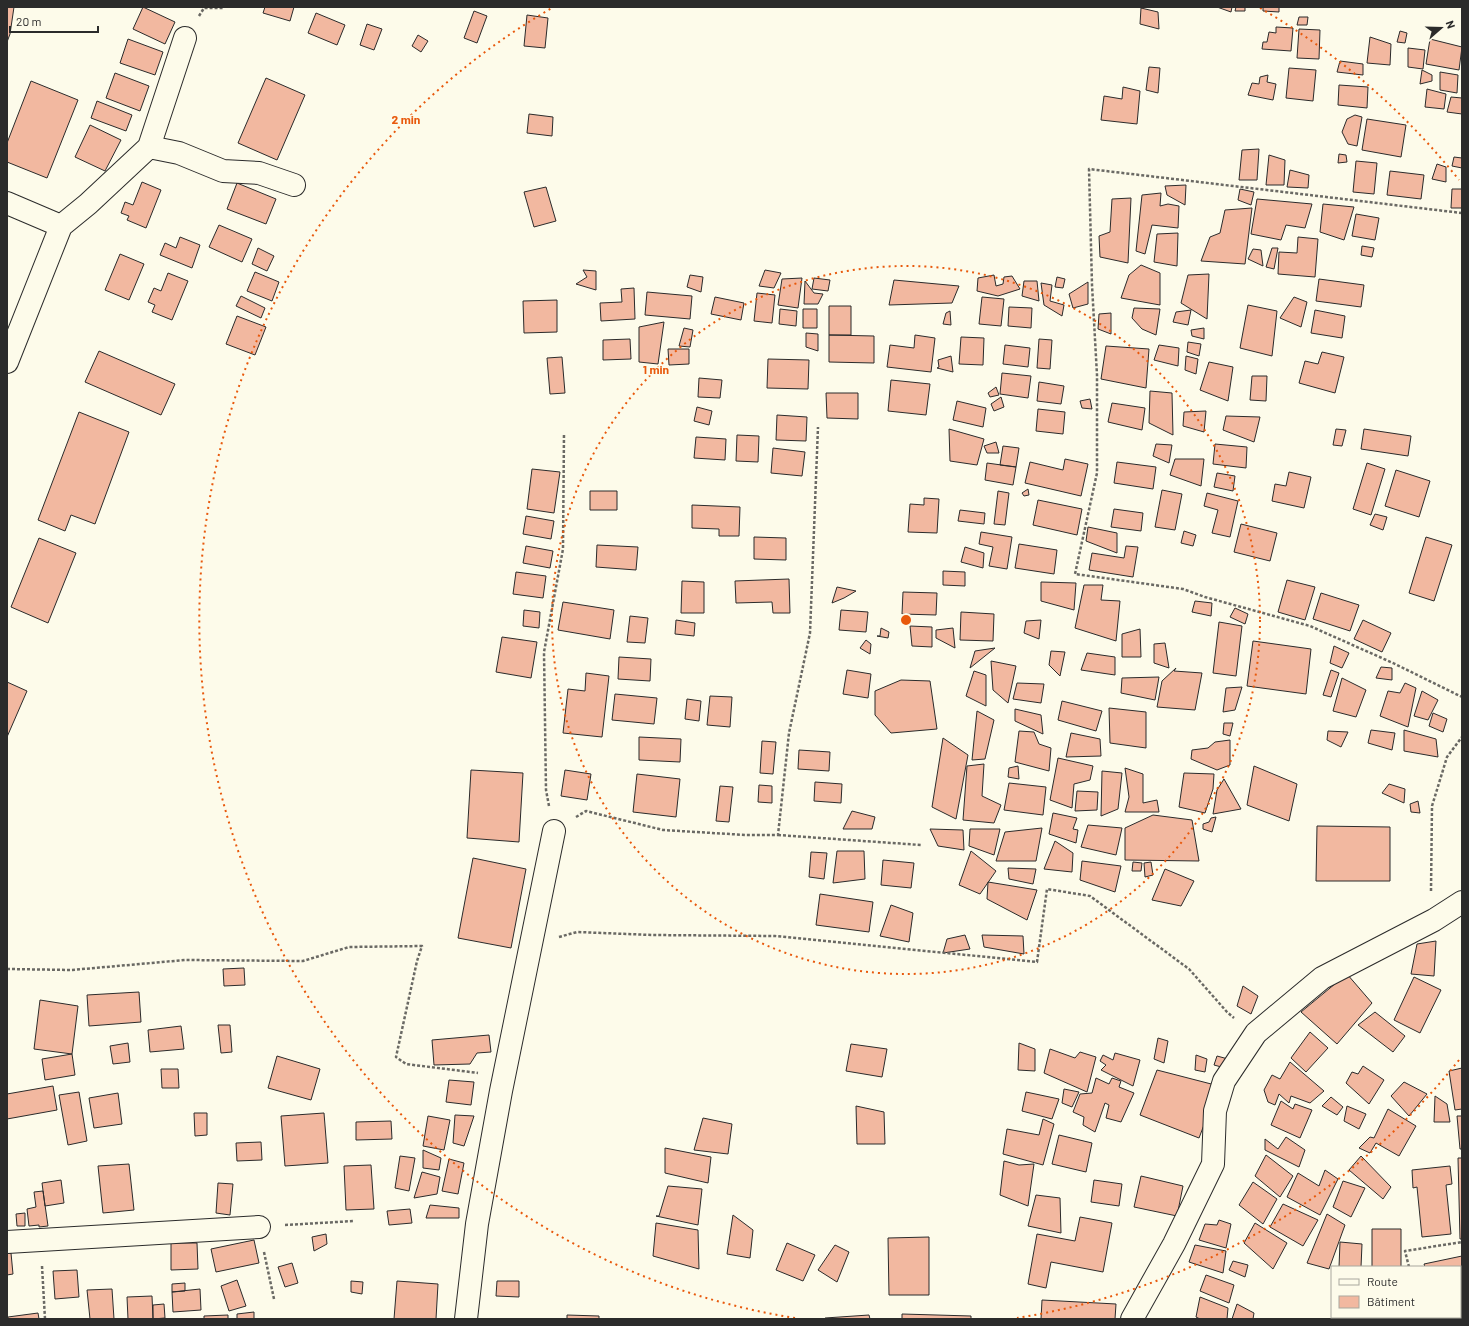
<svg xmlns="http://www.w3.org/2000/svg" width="1469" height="1326" font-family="Barlow,sans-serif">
<rect width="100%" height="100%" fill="#fdfbea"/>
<path fill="#f2b8a0" stroke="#2b2b2b" d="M7,7H14L10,34L7,42Z
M143,7L175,22L165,44L133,29Z
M265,7H294L290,21L263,13Z
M1217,7H1232L1231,12Z
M1236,7H1245V11H1235Z
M1263,7H1279V12L1263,11Z
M1141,8L1158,12L1159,29L1140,24Z
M474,11L487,16L477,43L464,38Z
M316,13L345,25L337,45L308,33Z
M527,15L548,18L545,48L524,46Z
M1299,17H1308L1307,25H1297Z
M367,24L382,29L374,50L360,45Z
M1276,27L1293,28L1291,51L1262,49L1263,42H1267L1269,32L1276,33Z
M1299,29L1320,30L1319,59L1297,58Z
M1400,31L1407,33L1405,43L1397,42Z
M418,35L428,41L421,52L412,46Z
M1370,37L1391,44L1390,65L1367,63Z
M128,39L163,52L155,75L120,63Z
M1430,39L1462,47L1459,70L1426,64Z
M1408,48L1425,50L1423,69L1408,67Z
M1340,61L1363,64V75L1337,72Z
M1149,67L1160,68L1158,93L1146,90Z
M1289,68L1316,70L1313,101L1286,98Z
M1422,70L1432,75V81L1420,84Z
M1440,72L1458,75L1457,93L1440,90Z
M115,73L149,86L140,111L106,98Z
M1268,75L1267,82L1276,84L1273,100L1248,95L1252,83L1259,84L1260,77Z
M266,78L305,95L277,160L238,143Z
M31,81L78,100L47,178L7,162V143Z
M1339,85L1368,87L1367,108L1338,105Z
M1123,87L1140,91L1137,124L1101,120L1104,96L1122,99Z
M1427,89L1446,94L1444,109L1425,107Z
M1451,97L1462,98V114L1447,112Z
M97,101L132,115L126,131L91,118Z
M529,114L553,117L552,136L527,133Z
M1355,115L1362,117L1357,146L1348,144L1342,132L1347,119Z
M1367,119L1406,125L1401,157L1362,150Z
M90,125L121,140L105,171L75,157Z
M1259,149L1257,180H1239L1242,150Z
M1339,154L1346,155L1347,162L1338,163Z
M1269,155L1285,160L1284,185H1266Z
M1454,157L1462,158V168L1452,166Z
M1356,161L1377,163L1374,194L1353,192Z
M1437,164L1446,167V182L1432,179Z
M1290,170L1309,175L1308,188L1287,187Z
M1390,171L1424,175L1421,199L1387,195Z
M142,182L161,190L146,228L127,220L129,216L121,213L125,202L133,205Z
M237,183L276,199L266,224L227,209Z
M1186,185L1185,205L1167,195L1165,186Z
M546,187L556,221L534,227L524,192Z
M1240,189L1254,192L1251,205L1238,200Z
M1452,189H1462V208H1451Z
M1161,193L1160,206L1168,204L1179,206L1178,228L1152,225L1145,254L1136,251L1142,195Z
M1131,198L1128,263L1100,257L1099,236L1110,232L1112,199Z
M1257,199L1312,204L1305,228L1286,225L1281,240L1251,234Z
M1323,204L1354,207L1344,240L1320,232Z
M1252,208L1245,264L1201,261L1210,237L1220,233L1225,210Z
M1356,214L1379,218L1375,240L1352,236Z
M219,225L252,239L242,262L209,247Z
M1178,233L1177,266L1154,262L1157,234Z
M180,237L200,245L192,268L160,255L165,243L176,248Z
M1298,237L1318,239L1315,277L1278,274L1279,252L1297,253Z
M1362,246L1374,248L1372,257L1361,255Z
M258,248L274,256L267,271L252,264Z
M1272,248H1278L1274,269L1266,267Z
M1253,249L1261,250L1263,266L1248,259Z
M120,254L144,264L129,300L105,290Z
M1141,265L1160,273V305L1121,298L1129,275Z
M583,270L596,271V290L576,284L587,277Z
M765,270L781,273L774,288L759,286Z
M255,272L279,282L272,301L247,291Z
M168,273L188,281L172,320L152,312L155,305L148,302L154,288L161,291Z
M1209,274L1207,319L1181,303L1188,275Z
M690,275L703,277L701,292L687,287Z
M994,275L996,286L1003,284L1004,277L1012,276L1020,289L998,296L977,291L978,278Z
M1057,277L1065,279L1063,288L1055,287Z
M802,278L798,308L778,305L782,279Z
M814,278L830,280L828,291L812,289Z
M1319,279L1364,285L1361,307L1316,301Z
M894,280L959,286L952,303L889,305Z
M805,281L814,293L823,294L818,304H804Z
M1024,281H1037L1039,301L1022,296Z
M1088,282V304L1073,308L1069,294Z
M1041,283L1052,285L1050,301L1064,305L1062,316L1044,305Z
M634,288L635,319L601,321L600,303L622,302L621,289Z
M647,292L692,296L690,319L645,315Z
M757,293L775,295L772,323L754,321Z
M241,296L265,308L261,318L236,306Z
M715,297L744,303L741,320L711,314Z
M982,297L1004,299L1001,326L979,324Z
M1294,297L1307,302L1301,327L1280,318Z
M557,300V332L524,333L523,301Z
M1248,305L1277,311L1272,356L1240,348Z
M829,306H851V335H829Z
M1009,307L1032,308L1031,328L1008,326Z
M1134,308L1160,309L1156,335L1142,329L1132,318Z
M780,309L797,311L796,326L779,324Z
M803,309H817V328H803Z
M1191,310L1188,325L1173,322L1176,312Z
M1315,310L1345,316L1342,338L1311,333Z
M950,311L951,325L943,324L946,313Z
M1111,313V334L1098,329L1099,314Z
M237,316L266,327L255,355L226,344Z
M664,322L658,364L639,362V327Z
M684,328L693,330L690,347L679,346Z
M1204,328V339L1192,336L1191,330Z
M806,333L818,334V351L806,347Z
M829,335L874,336V363L829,362Z
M915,335L935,338L931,372L887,367L890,345L914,348Z
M961,337L984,338L983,365L959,364Z
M630,339L631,359L603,360V340Z
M1039,339L1052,340L1050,369L1037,368Z
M1188,342L1201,344L1199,356L1187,352Z
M1005,345L1030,348L1028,367L1003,364Z
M1159,345L1179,348L1178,366L1154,360Z
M1106,346L1149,349L1146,388L1101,379Z
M668,349H689V364L669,365Z
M99,351L175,384L161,415L85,382Z
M1322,352L1344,357L1335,393L1299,383L1305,361L1318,364Z
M951,356L953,372L937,368L939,367L938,360Z
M1186,356L1198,359L1196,374L1185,370Z
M562,357L565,393L550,394L547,358Z
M768,359L809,360L808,389L767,388Z
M1209,362L1233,367L1228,401L1200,390Z
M1002,373L1031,376L1028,398L1000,394Z
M1252,376H1267L1266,401L1250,400Z
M699,378L722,380L720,398L698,397Z
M891,380L930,384L926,415L888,411Z
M1039,382L1064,386L1061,404L1037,401Z
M996,387L999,395L990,397L988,393Z
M1150,391L1172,393L1173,435L1149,423Z
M826,393H858V419L827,418Z
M1001,397L1004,407L994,411L991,404Z
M1090,399L1092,409L1082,408L1080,401Z
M957,401L986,408L983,427L953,420Z
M1112,403L1145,408L1142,430L1108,422Z
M697,407L712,411L709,425L694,421Z
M1038,409L1065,412L1063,434L1036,431Z
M1206,411L1204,432L1183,426L1184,412Z
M79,412L129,432L95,524L71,515L65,531L38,520Z
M777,415L807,417L806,441L776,440Z
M1226,416L1260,417L1254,442L1223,430Z
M949,429L984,439L977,465L950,461Z
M1336,429L1346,430L1342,446L1333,445Z
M1364,429L1411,436L1408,456L1361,449Z
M737,435L759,436L758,462L736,461Z
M696,437L726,439L725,460L694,458Z
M996,442L999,453H987L984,446Z
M1156,444L1172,445L1169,463L1153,456Z
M1215,444L1247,447L1246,468L1213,464Z
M1003,446L1019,448L1016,467L1000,465Z
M773,448L805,452L802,476L771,473Z
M1065,459L1088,464L1081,496L1025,483L1030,462L1063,470Z
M1175,459H1204L1201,486L1170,475Z
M1117,462L1156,467L1153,489L1114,483Z
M987,463L1016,467L1013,485L985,480Z
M1367,463L1385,469L1371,515L1353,509Z
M532,469L560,472L554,513L527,509Z
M1396,470L1430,481L1419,517L1385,506Z
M1289,472L1311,477L1304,508L1272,501L1275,484L1286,486Z
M1217,473L1235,476L1233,491L1214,487Z
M1028,489L1029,495L1024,496L1022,493Z
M1162,490L1182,494L1175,530L1155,527Z
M590,491H617V510H590Z
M998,491L1009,493L1005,525L994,524Z
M1207,493L1238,501L1230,537L1212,533L1218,510L1204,506Z
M924,498L939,499L937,533L908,532L910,504L924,505Z
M1038,500L1082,509L1077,535L1033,525Z
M692,505L740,507L739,536H719V529L692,528Z
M1114,509L1143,513L1141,531L1111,527Z
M960,510L985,513L984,524L958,521Z
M1375,514L1387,517L1383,530L1370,525Z
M526,516L554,521L551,539L523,534Z
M1241,524L1277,533L1270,561L1234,552Z
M1088,527L1117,533V553L1086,541Z
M1184,531L1196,535L1193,546L1181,543Z
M981,532L1012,537L1007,569L989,566L993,547L979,544Z
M754,537L786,538V560L754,559Z
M1426,537L1452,545L1434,601L1409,593Z
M39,538L76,553L48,623L11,607Z
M1019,544L1057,550L1054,574L1015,568Z
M597,545L638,547L636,570L596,567Z
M526,546L553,551L550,568L523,563Z
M1126,546L1138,547L1133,577L1089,570L1092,553L1124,558Z
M965,547L984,553L983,568L961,562Z
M943,571L965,572V586L943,585Z
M516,572L546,576L543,598L513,594Z
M789,579L790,613H773L772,602L736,603L735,581Z
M1287,580L1315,587L1305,620L1278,612Z
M682,581L704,582V613H681Z
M1041,582L1076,583L1074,610L1041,601Z
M1084,585H1103L1101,600L1120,601L1116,641L1075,628Z
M837,587L856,591L844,598L832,603Z
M903,592L937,593L936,615L902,614Z
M1321,593L1359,605L1350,631L1313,619Z
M1195,601L1212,603L1211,616L1192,612Z
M563,602L614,610L610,639L558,630Z
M1235,608L1248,614L1245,624L1230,617Z
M524,610L540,612L539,628L523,626Z
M841,610L868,612L866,632L839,630Z
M961,612L994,614L993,641L960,640Z
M630,616L648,618L645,643L627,642Z
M676,620L695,623L694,636L675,634Z
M1041,620L1039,639L1024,633L1026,621Z
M1363,620L1391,633L1382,652L1354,639Z
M1219,622L1242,626L1236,676L1213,673Z
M910,626L932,627V647L912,646Z
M881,628L889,632L888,638L877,636H880Z
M953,628L955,648L936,638V630Z
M1140,629L1141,657H1122V634Z
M502,637L537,642L531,678L496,672Z
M866,640L871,644L870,654L860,648Z
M1253,641L1311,649L1306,694L1247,686Z
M1165,643L1169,668L1154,663V644Z
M1334,646L1349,653L1342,668L1330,663Z
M995,648L970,668L975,651Z
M1051,651L1065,652L1060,676L1049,665Z
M1087,653L1115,657V675L1081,670Z
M619,657L651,659L650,681L618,679Z
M991,661L1016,666L1008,703L993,690Z
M1381,667L1392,668V680L1376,678Z
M1176,668L1174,671L1202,673L1195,710L1157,707L1162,681Z
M847,670L871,674L868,698L843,694Z
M1331,670L1339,673L1331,697L1323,695Z
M974,671L986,675V706L966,696Z
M586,673L609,676L602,737L563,733L568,689L585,691Z
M1159,677L1155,700L1121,693L1122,678Z
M1342,678L1366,690L1356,717L1333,711Z
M901,680L930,681L937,729L891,733L875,715V691Z
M7,682L27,691L7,737Z
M1017,683L1044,684L1041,703L1013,699Z
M1405,683L1416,688L1408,727L1380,716L1388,691L1400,693Z
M1242,687L1235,710L1223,712L1226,688Z
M1422,691L1438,700L1428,720L1414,716Z
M615,694L657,698L654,724L612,720Z
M710,696L732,697L730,727L707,725Z
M687,699L701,701L699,721L685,719Z
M1062,701L1102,711L1096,731L1058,720Z
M1109,708L1146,712V748L1110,743Z
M1015,709L1041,715L1043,734L1015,721Z
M977,711L994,720L985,759L972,760Z
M1433,713L1447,719L1443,732L1429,726Z
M1224,723H1233L1230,736L1223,734Z
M1371,730L1395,733L1392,750L1368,743Z
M1404,730L1436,739L1438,757L1404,751Z
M1019,731L1034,732L1039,744L1051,748L1049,771L1015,762Z
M1328,731L1348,732L1341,747L1327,740Z
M1071,733L1100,739L1101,756L1066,757Z
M639,737L681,739L680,762L639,760Z
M943,738L968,755L956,819L932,807Z
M1230,740V765L1217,770L1191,759L1192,750L1208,748L1215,742Z
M762,741L776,742L773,774L760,773Z
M799,750L830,752L829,771L798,769Z
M1058,758L1093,766L1090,780L1074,784L1072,808L1050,800Z
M984,764L982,796L1001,805L994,823L963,820L967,766Z
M1018,766L1019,779L1008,777L1009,768Z
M1254,766L1297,784L1289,821L1247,805Z
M1125,768L1143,774V803L1157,800L1159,812H1125L1129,797Z
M471,770L523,773L519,842L467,838Z
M565,770L591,774L587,800L561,796Z
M1102,771L1122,773L1118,809L1101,816Z
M1184,773L1214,774L1213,789L1205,813L1179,807Z
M637,774L680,779L676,817L633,812Z
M1224,779L1241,809L1213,814L1217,790Z
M815,782L842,784L841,803L814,801Z
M1009,783L1046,787L1043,815L1004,810Z
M1389,784L1405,789L1404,803L1382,793Z
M759,785L772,786V803L758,802Z
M720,786L733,787L729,822L716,821Z
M1077,791L1098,792L1097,810L1075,811Z
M1418,801L1420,813L1411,812L1410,804Z
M852,811L875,817L872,829H843Z
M1053,813L1077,818L1073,829L1078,830L1076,843L1049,834Z
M1153,815L1192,820L1199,861L1125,860V828Z
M1216,817L1212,832L1203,829V824L1209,822L1211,818Z
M1088,825L1122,828L1116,855L1081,847Z
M1317,826L1390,827V881H1316Z
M1042,828L1036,861H996L1005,832Z
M930,829L963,830L964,850L938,846Z
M970,829H1000L994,855L969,846Z
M1055,841L1073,853L1072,872L1044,869Z
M837,851H864L865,879L833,883Z
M971,851L996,871L980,894L959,885Z
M811,852L827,853L824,879L809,877Z
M473,858L526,869L511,948L458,938Z
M883,860L914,863L911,888L881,885Z
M1082,861L1121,866L1115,892L1080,880Z
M1133,862L1142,863L1141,871H1132Z
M1151,862L1153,875L1145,877L1144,863Z
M1008,868L1036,869L1033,884L1009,879Z
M1165,869L1194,881L1181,906L1152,900Z
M988,882L1037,890L1027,920L987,899Z
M820,894L873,902L869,932L816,925Z
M891,905L913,913L909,942L880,936Z
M965,935L970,949L943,953L947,939Z
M982,935L1023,936L1024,954L984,947Z
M1436,941L1434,976L1411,974L1417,944Z
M244,968L245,985L224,986L223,969Z
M1347,974L1372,1003L1337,1044L1301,1012Z
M1414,977L1441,990L1420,1033L1394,1020Z
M1243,986L1258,996L1251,1014L1237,1006Z
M139,992L141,1022L89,1026L87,995Z
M40,1000L78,1006L72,1054L34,1049Z
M1375,1012L1405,1036L1393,1052L1358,1025Z
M218,1025H230L232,1052L221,1053Z
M181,1026L184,1049L150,1052L148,1030Z
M1310,1032L1328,1048L1306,1072L1291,1058Z
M489,1035L491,1052L477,1053L470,1064L434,1065L432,1040Z
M1158,1038L1168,1041L1164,1063L1154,1059Z
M128,1043L130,1062L113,1064L110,1046Z
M1019,1043L1035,1049V1071L1018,1070Z
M851,1044L887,1049L882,1077L846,1071Z
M1050,1049L1075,1058L1080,1052L1096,1057L1087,1092L1044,1073Z
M1115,1053L1140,1060L1133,1086L1101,1070L1106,1065L1100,1061L1103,1055L1113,1060Z
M72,1054L75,1075L45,1080L42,1059Z
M1196,1055L1207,1059L1205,1072L1195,1070Z
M277,1056L320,1069L311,1100L268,1088Z
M1217,1056L1228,1059L1225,1068L1214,1065Z
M1290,1062L1324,1091L1310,1103L1291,1096L1289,1103L1279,1094L1275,1105L1268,1102L1264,1090L1272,1075L1280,1079Z
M1363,1066L1384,1080L1369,1104L1346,1083L1352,1072L1358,1074Z
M1462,1068V1109L1455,1110L1449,1071Z
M161,1069H178L179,1088H162Z
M1157,1070L1219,1086L1199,1138L1140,1115Z
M1096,1078L1109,1084L1112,1078L1121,1081L1119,1087L1134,1093L1121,1122L1106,1118L1109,1105L1105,1103L1095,1132L1083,1125L1084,1117L1073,1112L1080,1094L1092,1093Z
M449,1080L474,1082L471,1105L446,1102Z
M1404,1082L1427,1094L1409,1116L1391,1096Z
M53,1086L57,1110L7,1119V1094Z
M1064,1089L1079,1092L1072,1107L1062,1103Z
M79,1092L87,1141L68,1145L59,1095Z
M1026,1092L1059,1099L1052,1119L1022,1111Z
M118,1093L122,1124L94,1128L89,1098Z
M1435,1096L1447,1104L1450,1122H1434Z
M1331,1097L1343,1107L1337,1115L1322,1106Z
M1281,1101L1293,1109L1295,1104L1312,1110L1300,1138L1271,1125Z
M856,1106L884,1112L885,1144H857Z
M1347,1106L1366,1114L1359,1129L1344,1121Z
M1388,1109L1416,1126L1399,1156L1376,1143L1370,1153L1359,1148L1370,1137L1374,1138Z
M194,1113H207V1135L195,1136Z
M324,1113L328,1163L285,1166L281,1116Z
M455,1115L474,1116L464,1146L453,1143Z
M428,1116L450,1120L444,1150L423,1146Z
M1457,1116H1462V1149H1460Z
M703,1118L732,1124L728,1154L694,1150Z
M1043,1119L1054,1124L1043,1165L1003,1154L1007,1129L1039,1135Z
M391,1121L392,1139L356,1140V1122Z
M1059,1135L1092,1143L1086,1172L1052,1164Z
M1286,1137L1305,1150L1299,1167L1265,1150V1139L1278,1149Z
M261,1142L262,1160L237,1161L236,1143Z
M665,1148L711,1157L708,1183L665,1173Z
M423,1150L441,1158L439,1170L423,1168Z
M1266,1155L1293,1176L1280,1197L1255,1176Z
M400,1156L415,1158L409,1191L395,1188Z
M1361,1156L1391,1187L1383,1199L1349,1170Z
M1458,1158H1462V1239H1460Z
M449,1159L464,1163L458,1194L442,1191Z
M1004,1161L1019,1165L1034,1164L1028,1206L1000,1195Z
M129,1164L134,1210L103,1213L98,1166Z
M371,1165L374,1209L346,1210L344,1166Z
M1450,1166L1452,1184L1446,1185L1451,1234L1422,1237L1417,1187L1413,1188L1412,1170Z
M1325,1170L1338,1179L1320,1215L1287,1197L1298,1173L1319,1186Z
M422,1172L440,1177L437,1194L414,1198Z
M1141,1176L1183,1186L1177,1216L1134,1207Z
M61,1180L64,1203L45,1206L42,1183Z
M1094,1180L1122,1184L1119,1206L1091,1202Z
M1343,1181L1365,1188L1351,1217L1333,1207Z
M1253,1182L1277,1199L1263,1224L1239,1205Z
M218,1183L233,1184L230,1215L216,1213Z
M668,1186L702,1189L698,1225L656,1216H659Z
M43,1191L48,1226L39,1227V1225L29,1226L27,1209L36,1207L34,1192Z
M1036,1195L1060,1198L1061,1233L1028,1226Z
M1283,1204L1318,1220L1303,1246L1270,1227Z
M430,1205L459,1208V1218H426Z
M410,1209L412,1223L389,1225L387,1211Z
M25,1213V1226H17L16,1214Z
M1327,1214L1345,1225L1329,1269L1307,1263Z
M733,1215L753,1230L750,1258L727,1254Z
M1080,1217L1112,1223L1103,1272L1051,1262L1046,1288L1028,1284L1037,1234L1075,1241Z
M1219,1220L1231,1224L1226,1248L1199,1240L1205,1224L1217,1225Z
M656,1223L698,1230L699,1269L653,1256Z
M1255,1223L1287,1243L1273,1269L1244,1243Z
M1372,1229H1401V1267H1372Z
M326,1234L327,1244L314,1251L312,1237Z
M929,1237V1295H889L888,1238Z
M254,1240L259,1263L216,1272L211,1249Z
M1340,1242L1362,1244L1361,1267H1339Z
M171,1243H197L198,1269L171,1270Z
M787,1243L815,1255L803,1281L776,1270Z
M835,1245L849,1252L837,1282L818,1270Z
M1195,1245L1226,1251L1223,1273L1189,1262Z
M7,1253H11L13,1274L7,1275Z
M1462,1256V1319H1436L1435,1317H1460V1267H1425L1424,1264Z
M1233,1261L1248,1265L1245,1277L1229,1270Z
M292,1263L298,1283L285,1287L278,1267Z
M77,1270L79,1297L55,1299L53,1271Z
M1206,1275L1234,1285L1229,1303L1200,1291Z
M237,1280L246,1306L229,1311L221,1286Z
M351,1281L363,1282L362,1294L351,1292Z
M397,1281L438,1284L436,1319H394Z
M497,1281H519V1297L496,1296Z
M185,1283V1291L172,1292V1284Z
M112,1289L114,1319H90L87,1290Z
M200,1289L201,1310L173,1312L172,1292Z
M152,1296L153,1319H128L127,1297Z
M1200,1297L1228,1308L1227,1319H1200L1196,1317Z
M1042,1300L1116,1304L1115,1319H1041Z
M164,1304L165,1318L153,1319V1305Z
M1237,1304L1254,1313L1253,1319H1232Z
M254,1312V1319H237V1314Z
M38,1313L39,1319H8V1317Z
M902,1314L971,1316V1319H902Z
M228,1315V1319H204V1316Z
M567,1315L599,1316V1319H567Z
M869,1315L870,1319H825V1318Z
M1339,1317H1373L1374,1319H1339Z"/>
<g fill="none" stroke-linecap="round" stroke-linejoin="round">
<defs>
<path id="minor" d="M149,147L179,153L223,171L259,173L294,185
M7,203L61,226
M7,362L61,226L88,204L149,147L185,38
M7,1242L259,1227
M466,1319L477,1224L501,1091L554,831
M1132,1319L1174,1244L1213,1164L1215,1111L1224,1081L1256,1033L1322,978L1434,920L1462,902"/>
</defs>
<use href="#minor" stroke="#2b2b2b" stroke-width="24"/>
<path stroke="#6a6964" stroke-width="2.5" stroke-dasharray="3 2" stroke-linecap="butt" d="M199,16L204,8H223V7
M1462,213L1089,169L1092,285L1097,375V473L1075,574L1183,589L1205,597L1310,626L1393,663L1462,697
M549,806L546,790L544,652L563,549L564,433
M576,817L586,811L663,830L746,835H778L789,733L810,633L818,427
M778,835L921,845
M1431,891L1432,806L1447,757L1462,737
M559,937L577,932L652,935L775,936L1037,962L1047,889L1090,896L1189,969L1227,1012L1234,1018
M7,969L72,970L185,960L303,961L349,947L422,946L417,961L396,1057L406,1064L478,1073
M285,1225L354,1221
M264,1252L274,1299
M42,1266L45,1319
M1409,1267L1405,1251L1462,1242
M1421,1317L1422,1319"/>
<use href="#minor" stroke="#fdfbea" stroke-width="22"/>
</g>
<g fill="none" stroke="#e8590c" stroke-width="2" stroke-dasharray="2 4">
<circle cx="906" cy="620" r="354"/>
<path d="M1459 1060A707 707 0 0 1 1017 1318M795 1318A707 707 0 0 1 552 8M1260 8A707 707 0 0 1 1459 180"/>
</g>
<circle cx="906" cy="620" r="6" fill="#e8590c" stroke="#fdfbea" stroke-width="2"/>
<g font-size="12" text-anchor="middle" font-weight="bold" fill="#e8590c" stroke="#fdfbea" stroke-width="3" stroke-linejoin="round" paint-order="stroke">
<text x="406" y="124">2 min</text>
<text x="656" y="374">1 min</text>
</g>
<rect width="1469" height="1326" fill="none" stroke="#2b2b2b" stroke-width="16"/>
<rect x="1331" y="1266" width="130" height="52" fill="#fdfbea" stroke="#a9a89e"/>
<rect x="1339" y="1279" width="20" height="6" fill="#fdfbea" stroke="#a9a89e"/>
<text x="1367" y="1286" font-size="12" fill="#2b2b2b">Route</text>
<rect x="1339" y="1296" width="20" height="12" fill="#f2b8a0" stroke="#a9a89e"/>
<text x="1367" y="1306" font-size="12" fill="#2b2b2b">Bâtiment</text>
<g transform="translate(1441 28) rotate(70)" stroke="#fdfbea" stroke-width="3" paint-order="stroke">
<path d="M0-3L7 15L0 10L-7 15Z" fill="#2b2b2b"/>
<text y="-6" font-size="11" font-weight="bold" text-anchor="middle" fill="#2b2b2b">N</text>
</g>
<path d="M10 26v6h88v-6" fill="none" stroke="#2b2b2b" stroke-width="2"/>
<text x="16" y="26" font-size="12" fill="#2b2b2b" stroke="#fdfbea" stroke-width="3" paint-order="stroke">20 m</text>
</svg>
